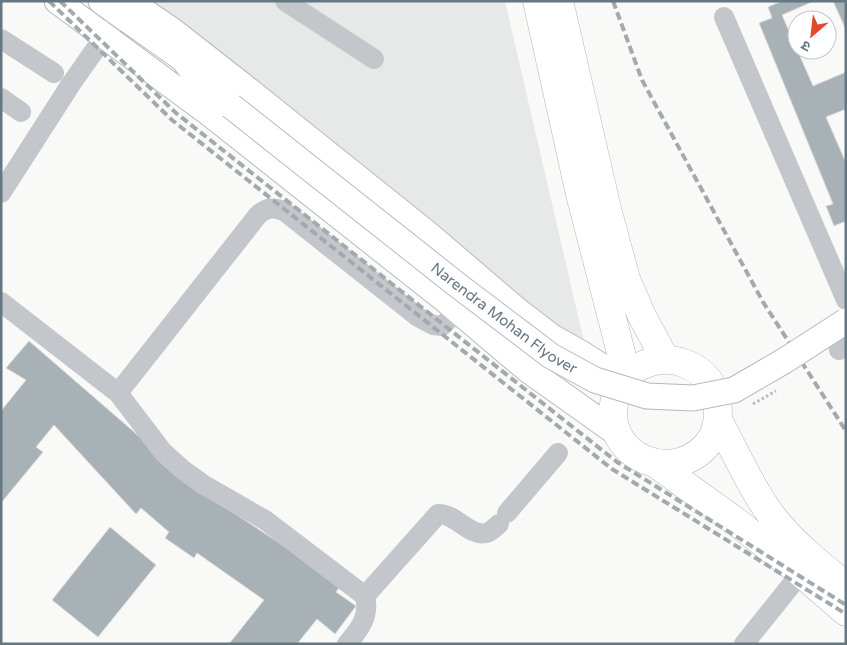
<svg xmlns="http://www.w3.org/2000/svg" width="847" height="645" font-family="'Varela Round','Noto Sans Devanagari',sans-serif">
<rect width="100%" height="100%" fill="#f9f9f7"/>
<path fill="#e7e9e8" d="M152,1H505L585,346L468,261Z"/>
<path fill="#a7b1b6" stroke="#dbdbd9" d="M782,1H814L782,15L813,86L846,72V109L826,117L846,163V221L834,226L826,206L833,204L759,23L772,18L768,7Z
M833,1H846V30Z
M29,341L208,496L287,548L339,588L336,592L356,606L335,634L317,619L297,644H229L264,600L197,553L194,558L165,538L169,532L141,508L136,514L54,425L36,447L43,452L1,503V411L26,380L6,368Z
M110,527L156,565L98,637L52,600Z"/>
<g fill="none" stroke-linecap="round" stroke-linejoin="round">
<defs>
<path id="major" d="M57,1L210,114L444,299L528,370L618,434
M101,1L183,59L202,84L231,106
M129,1L173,31L242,85L428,234L518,311L552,337L584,355L623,380"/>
<path id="highway" d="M537,1L580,194L627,376
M559,1L607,209L626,279L641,314L665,359
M718,420C716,426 715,433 712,438C679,489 600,458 615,399C619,384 629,371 643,365C669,353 701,363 714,390C718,400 718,410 718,420C736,453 756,499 780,526C800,549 823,567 846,586
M656,464L734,520L801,573L846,612"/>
</defs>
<use href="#major" stroke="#b4babd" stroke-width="27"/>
<use href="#highway" stroke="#b4b9bc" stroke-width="29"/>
<path stroke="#bbbec1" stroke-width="3" stroke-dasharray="2.5 2.5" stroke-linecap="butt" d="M753,404L776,391"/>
<path stroke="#c3c7cb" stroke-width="20" d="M285,1L374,59
M724,17L846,300
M1,39L54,73
M1,98L21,112
M1,193L71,84L111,27
M1,302L118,393L163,452L183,470L204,485L265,520L365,596C370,616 360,629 347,644
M839,350L846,346
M118,393L258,215C267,207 273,207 284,211L418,317L433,325L442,326L458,310
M507,513L558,453
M365,596L438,514C455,513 470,537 486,533C491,532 495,527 499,524
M744,644L801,573"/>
<use href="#major" stroke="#fff" stroke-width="25"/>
<use href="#highway" stroke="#fff" stroke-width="28"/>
<path stroke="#a2aaaf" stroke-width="4" stroke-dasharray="8 4" stroke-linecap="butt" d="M49,1L172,120L612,469L846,614
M60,1L176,113L617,462L846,605
M613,1L642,80L763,302L846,431"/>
<defs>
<g id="major-bridge">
<path id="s1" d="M231,106L456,284L551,356L595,380L647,396L693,398L734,390L784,361L846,321"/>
</g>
</defs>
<use href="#major-bridge" stroke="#b4babd" stroke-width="27" stroke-linecap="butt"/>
<use href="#major-bridge" stroke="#fff" stroke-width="25"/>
</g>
<g text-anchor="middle" stroke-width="5" stroke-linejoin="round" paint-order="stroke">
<g font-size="15" fill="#657782" stroke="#fff">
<text dy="5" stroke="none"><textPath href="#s1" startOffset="346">Narendra Mohan Flyover</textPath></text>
</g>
</g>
<rect width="847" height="645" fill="none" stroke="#657782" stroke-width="5"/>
<g transform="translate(812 35) rotate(208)"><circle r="24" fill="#ffffff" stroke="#c1c9cd"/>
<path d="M0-4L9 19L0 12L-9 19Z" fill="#e14a2f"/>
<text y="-8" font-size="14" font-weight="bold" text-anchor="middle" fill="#657782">उ</text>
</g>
</svg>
